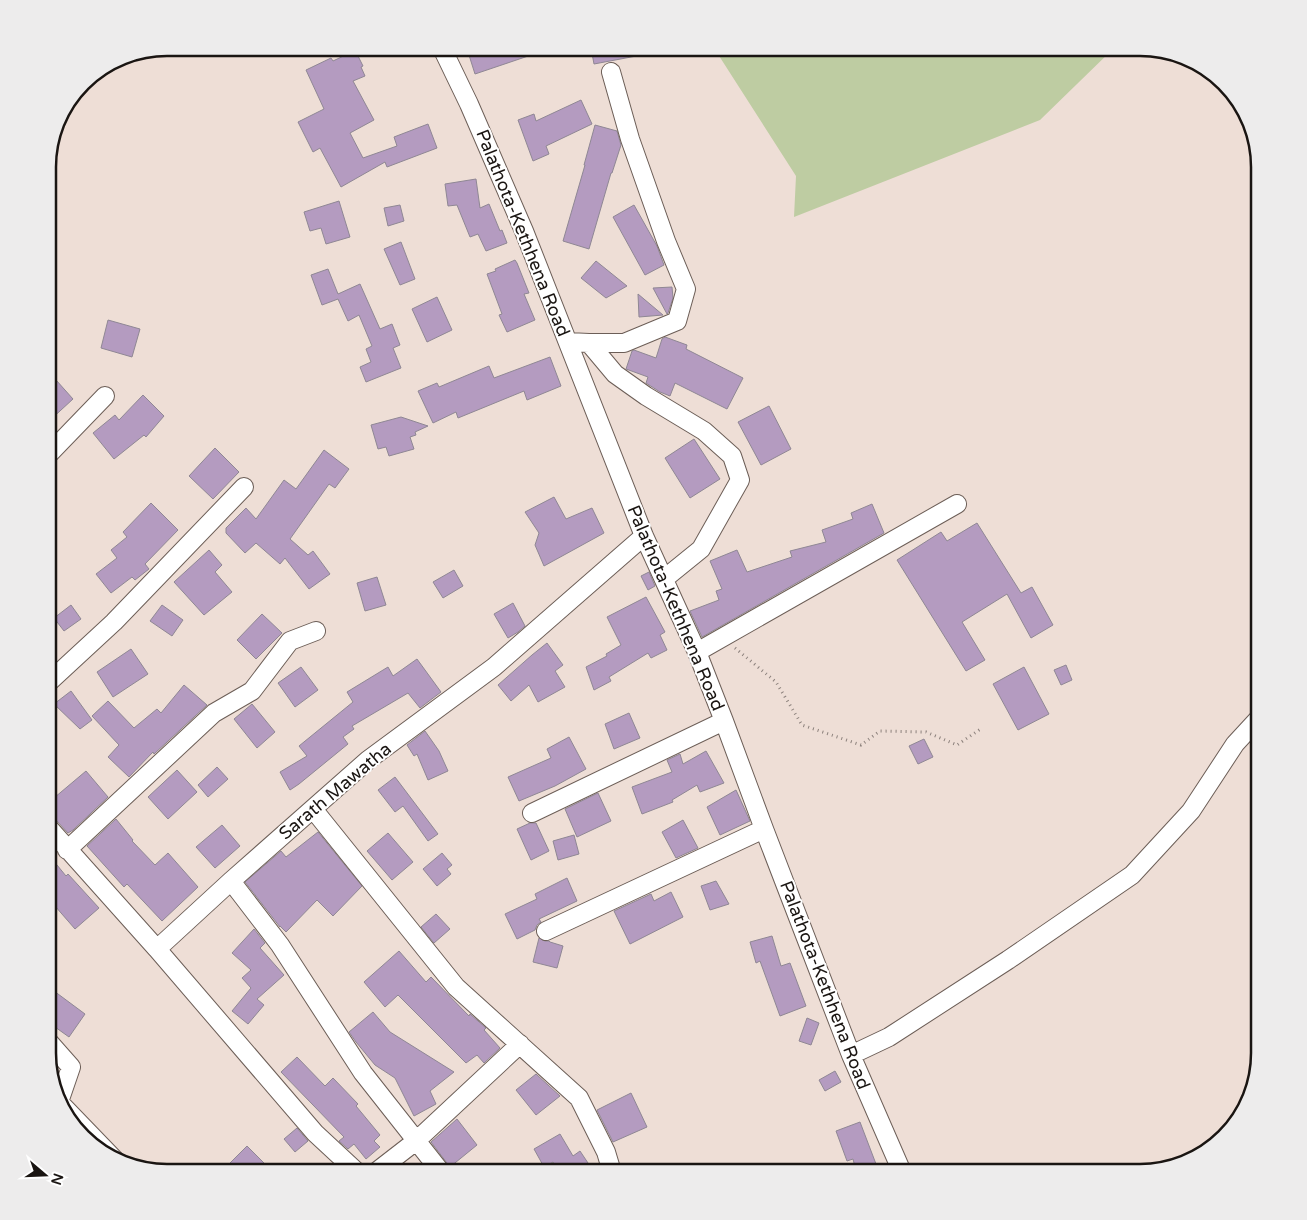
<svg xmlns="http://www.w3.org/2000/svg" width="1307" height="1220" font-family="'Varela Round',sans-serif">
<rect width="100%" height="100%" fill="#eeded6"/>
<path fill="#becca2" d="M714,48H1114L1040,120L794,217L796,176Z"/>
<path fill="#b49bc0" stroke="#8f8794" d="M481,48H545L546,50L475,74L468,52Z
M591,48H646L647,54L594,64Z
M352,52L354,55L357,54L363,66L361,67L365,76L353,81L374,120L350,133L363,158L397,146L394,137L428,124L437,148L387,167L385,162L341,187L320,148L313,152L298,122L324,109L306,70L331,58L333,61Z
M581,100L592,124L546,146L549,154L533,161L518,120L534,114L536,121Z
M595,125L617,131L621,145L612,173H611L589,249L563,241L585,165H584Z
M476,179L480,208L489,204L500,231L502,230L507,243L486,251L478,234L470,237L457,205L448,206L445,184Z
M339,201L350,237L326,244L321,228L310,231L304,212Z
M400,205L404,221L388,226L384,208Z
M634,205L657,246L664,265L645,275L613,217Z
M401,242L415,279L400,285L384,249Z
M515,260L517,263L529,293L524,294L535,320L507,332L499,315L502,314L487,274L496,271L495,269Z
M596,261L627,286L606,298L581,278Z
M328,269L338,294L360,284L380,329L392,324L400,345L393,348L401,368L366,382L360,367L371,362L366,349L372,346L359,315L348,321L338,299L322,305L311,275Z
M672,287L673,298L668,313L667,314L653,288Z
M638,294L663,315L639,317Z
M437,297L452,330L427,342L412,309Z
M108,320L140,329L132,357L101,348Z
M665,337L687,345L686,349L743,378L727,409L675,383L670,396L660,392L646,383L648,377L626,369L632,351L634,350L656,358L662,339Z
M550,357L561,386L527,400L524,391L458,418L456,412L433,423L418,391L437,383L439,387L489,366L494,378Z
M48,371L73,399L48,422Z
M143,395L164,416L146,437L144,435L114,459L93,433L115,415L119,420Z
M769,406L791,449L761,465L738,422Z
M401,417L428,426L415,432L416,435L410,437L414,449L389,456L386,447L378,449L371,425Z
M694,439L720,479L690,498L665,458Z
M215,448L239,472L213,499L189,476Z
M324,450L349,469L335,488L329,484L290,539L308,555L313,551L330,574L309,589L285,558L280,564L256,543L245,553L226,533V528L246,508L256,519L284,480L296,489Z
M554,497L566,519L592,508L604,533L544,566L535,545L539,533L525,512Z
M151,503L178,530L145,564L149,569L135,580L132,577L111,593L96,574L117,558L111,550L127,537L123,532Z
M872,504L884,533L702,637L690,611L719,600L716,591L722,589L710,561L737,550L747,572L792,557L790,551L826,542L822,530L853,519L851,513Z
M977,523L1021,593L1032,587L1053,625L1031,638L1007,594L962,622L985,660L966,671L897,560L941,532L947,541Z
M209,550L222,565L215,572L232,592L204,615L174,582Z
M454,570L463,586L443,598L433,582Z
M649,572L655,586L648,590L641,576Z
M377,577L386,605L365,611L357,583Z
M646,597L665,632L660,635L667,650L651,658L648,653L609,677L611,681L594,690L586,667L607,656L606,654L621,645L607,617Z
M513,603L525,626L518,632L508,638L494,614Z
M71,605L81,619L64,631L54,618Z
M162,605L183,620L172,636L150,621Z
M262,614L282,633L256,659L237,640Z
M547,643L563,665L555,671L565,687L538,702L529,685L511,701L498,685L532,655Z
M131,649L148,674L113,697L97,672Z
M417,659L441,692L420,708L408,693L352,726L354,729L343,737L348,744L299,784L290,790L280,772L307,756L299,746L353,702L347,692L388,667L393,676Z
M1066,665L1072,680L1061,685L1054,670Z
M301,667L318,690L295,707L278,683Z
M1024,667L1049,714L1018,730L993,684Z
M184,685L207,705L154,754L153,752L129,777L108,757L119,745L92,716L108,701L134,728L157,709L161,713Z
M71,691L92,720L80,729L54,704Z
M252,704L275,732L257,748L234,719Z
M629,713L640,738L614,749L605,724Z
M425,731L439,751L448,771L428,780L417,754L414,756L407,745Z
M569,737L586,769L555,786L519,801L508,777L551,758L547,749Z
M924,739L933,757L918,764L909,746Z
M706,751L724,783L700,792L697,785L672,800L673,802L642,814L632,787L672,772L667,760L680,754L683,764Z
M217,767L228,779L208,797L198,785Z
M177,770L197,792L168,819L148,797Z
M86,771L108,797L73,830L68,833L56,820L48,814V803Z
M395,777L438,834L428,841L403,806L395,812L378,790Z
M736,790L750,821L720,835L707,807Z
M598,793L611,821L577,837L565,809Z
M116,819L133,840L132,841L155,865L168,853L198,887L162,921L127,884L124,887L87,846Z
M683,820L698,848L676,858L662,832Z
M530,823H536L549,851L531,860L517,829Z
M222,825L240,846L215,868L196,847Z
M318,832L362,886L333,916L317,900L286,932L280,926V927L245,882L281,851L286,857Z
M388,833L413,862L392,880L367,851Z
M574,835L579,854L558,860L553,841Z
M442,853L452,865L447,869L451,874L437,886L423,869Z
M48,854L66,876L68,874L99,908L75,929L48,898Z
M567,878L577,901L539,919L541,922L537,925L535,930L517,939L505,914L537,899L535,894Z
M716,881L729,904L710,910L701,886Z
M671,892L683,917L630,944L614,911L651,894L654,901Z
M436,914L450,929L434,943L421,927Z
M254,929L265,943L260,948L284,975L257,999L264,1005L248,1024L232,1011L251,988L242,978L251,970L232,953Z
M772,936L781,966L790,963L806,1006L780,1016L760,961L756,963L750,942Z
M539,938L545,941H549L550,942L563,946L557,968L533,962Z
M399,951L426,982L431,977L469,1016L470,1014L486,1028L484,1030L500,1048L484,1063L477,1055L466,1063L398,995L385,1007L364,982Z
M54,991L85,1014L69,1037L48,1022V1000Z
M373,1012L390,1032L454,1072L430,1091L436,1104L414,1116L395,1078L375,1065L356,1042L349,1032Z
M807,1018L819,1023L811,1045L799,1041Z
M297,1057L325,1086L333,1078L358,1104L356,1106L380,1135L374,1141L380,1147L366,1159L354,1144L348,1149L339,1141L344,1137L281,1072Z
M835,1071L841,1082L825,1091L819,1080Z
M536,1074L560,1096L536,1115L516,1090Z
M631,1093L647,1127L613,1142L597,1110Z
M457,1119L477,1145L450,1167L431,1142Z
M860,1122L876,1164L856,1171L853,1159L847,1161L836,1131Z
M297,1128L308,1141L295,1152L284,1139Z
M560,1134L573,1156L580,1151L594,1172H559L553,1162L544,1167L534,1149Z
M247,1146L273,1172H221Z"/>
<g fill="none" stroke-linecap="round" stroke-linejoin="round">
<defs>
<path id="minor" d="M442,48L469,104L524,231L644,536L697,652L724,721L764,829L851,1055L902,1172
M568,342L589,343L615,374L646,396L704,431L732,456L740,480L701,549L664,579
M589,343H624L677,321L686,289L666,241L630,139L611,72
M48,455L105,396
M697,652L957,504
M48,683L114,622L244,487
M313,809L456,987L579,1098L606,1152L612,1172
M532,813L724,721
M48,827L157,949L231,881L368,760L494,667L644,536
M67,850L214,713L252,691L290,641L316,631
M231,881L280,945L363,1073L441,1172
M546,931L764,829
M157,949L315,1133L357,1172
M48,1041L71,1067L59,1102L115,1160
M851,1055L889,1037L1008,960L1132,875L1191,811L1235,744L1259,718
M376,1172L416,1141L520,1044"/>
</defs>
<use href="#minor" stroke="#6c5e57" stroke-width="20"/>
<path stroke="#8c817c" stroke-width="3" stroke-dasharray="1 4" stroke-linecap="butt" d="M735,648L776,682L802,725L861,745L880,731L926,732L957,745L982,728"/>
<use href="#minor" stroke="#fff" stroke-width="18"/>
</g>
<g text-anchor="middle" stroke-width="4" stroke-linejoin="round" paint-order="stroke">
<g font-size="18" fill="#1a1512" stroke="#fff">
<text transform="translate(523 233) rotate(68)" y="6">Palathota-Kethhena Road</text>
<text transform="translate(676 608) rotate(67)" y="6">Palathota-Kethhena Road</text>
<text transform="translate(335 791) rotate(-40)" y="6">Sarath Mawatha</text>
<text transform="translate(825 985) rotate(69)" y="6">Palathota-Kethhena Road</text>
</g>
</g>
<path d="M0 0H1307V1220H0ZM167 56H1140A111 111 0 0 1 1251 167V1053A111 111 0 0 1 1140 1164H167A111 111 0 0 1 56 1053V167A111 111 0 0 1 167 56Z" fill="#edecec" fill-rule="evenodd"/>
<path fill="none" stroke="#1a1512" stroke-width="2.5" d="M167 56H1140A111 111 0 0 1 1251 167V1053A111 111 0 0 1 1140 1164H167A111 111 0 0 1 56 1053V167A111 111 0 0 1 167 56Z"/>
<g transform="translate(45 1175) rotate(109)" stroke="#ffffff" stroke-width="4" paint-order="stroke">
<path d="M0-4L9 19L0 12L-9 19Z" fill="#1a1512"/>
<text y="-8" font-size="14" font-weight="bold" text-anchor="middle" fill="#1a1512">N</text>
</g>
</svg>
